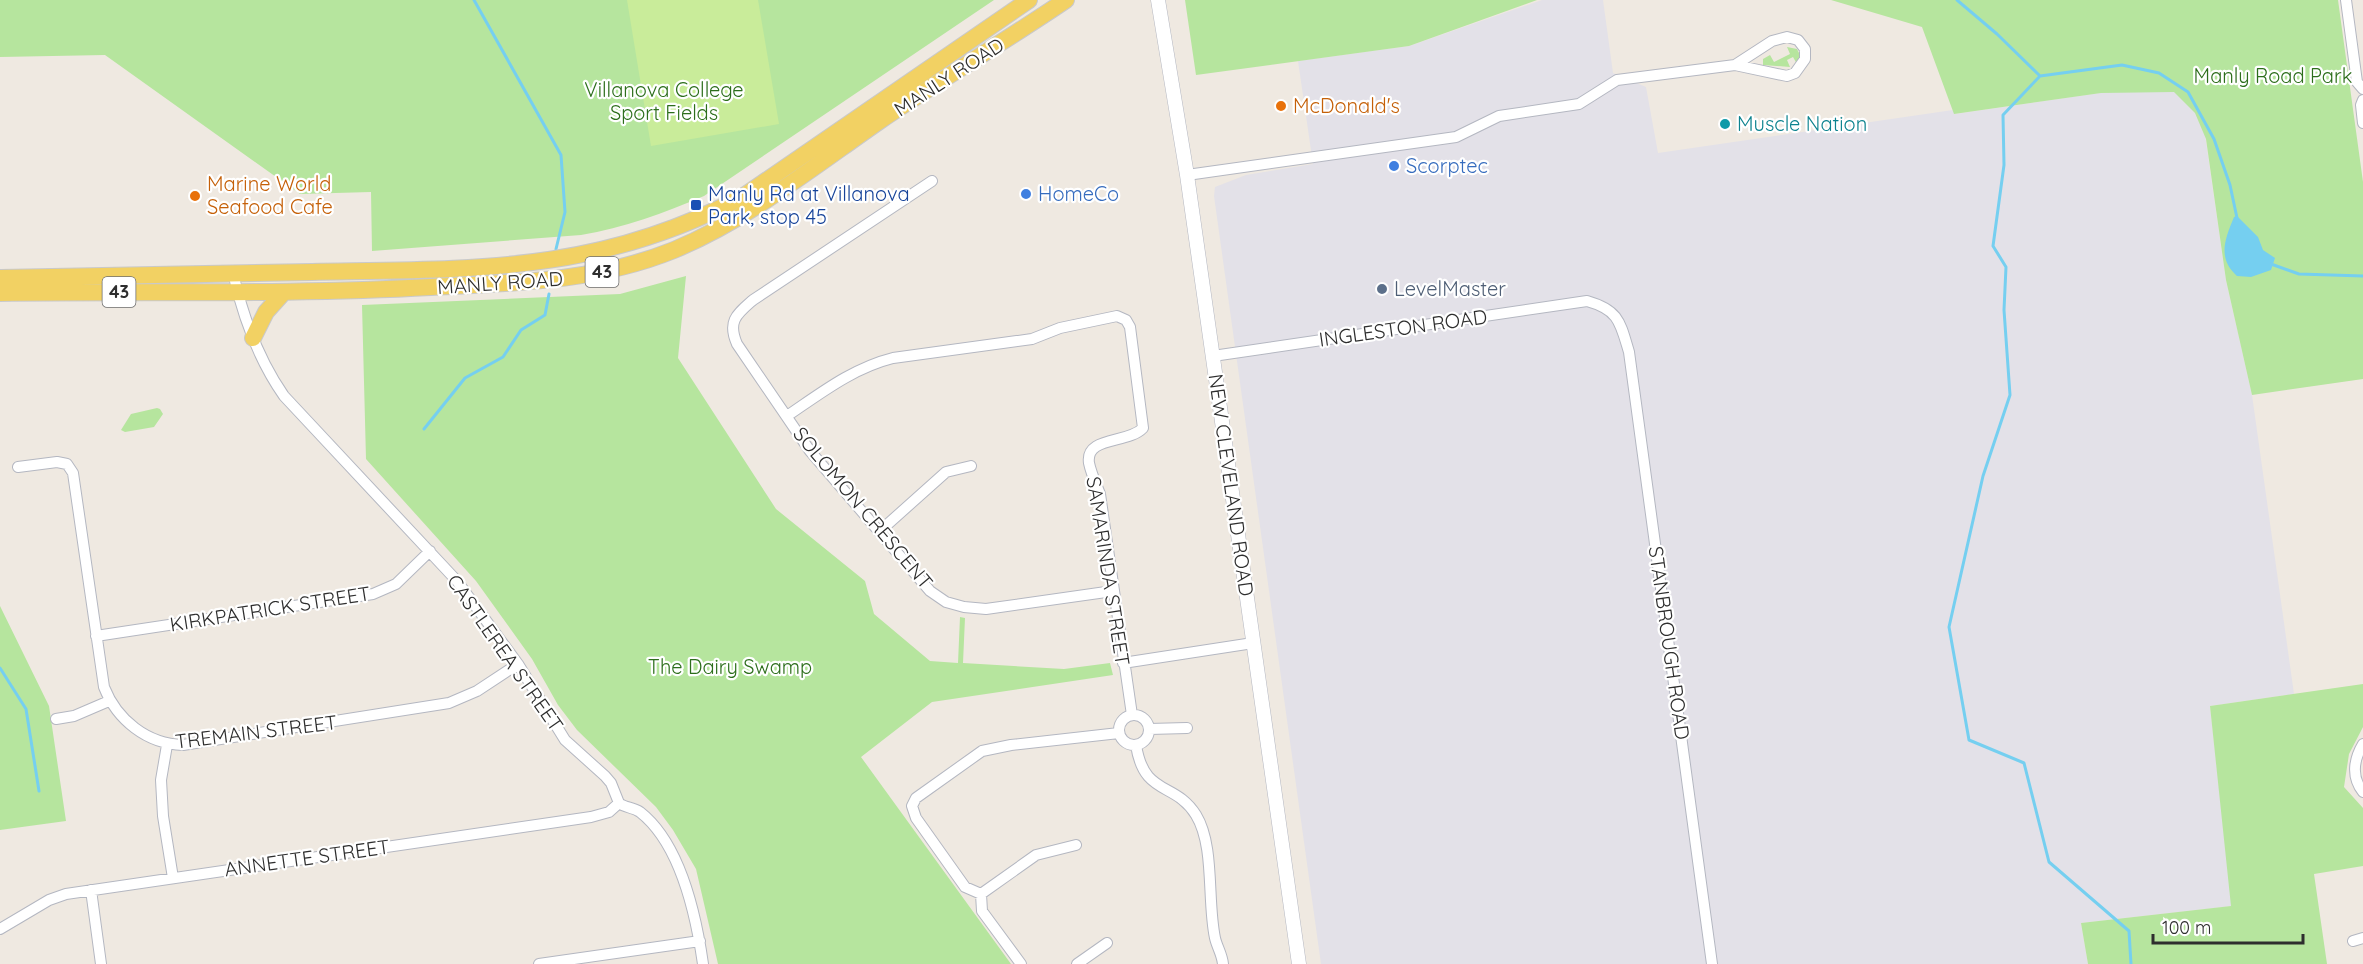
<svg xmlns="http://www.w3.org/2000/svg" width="2363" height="964" font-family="Quicksand,sans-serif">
<rect width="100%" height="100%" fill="#efe9e1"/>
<path fill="#e3e1e8" d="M1542,0H1603L1613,73L1646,87L1658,153L1953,110L1955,114L2197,79L2226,280L2252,395L2294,694L2210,706L2232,906L2081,923L2088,964H1321L1214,196L1215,187L1246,175L1313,164L1298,61L1409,46Z"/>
<path fill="#b6e59e" d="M0,0H994L704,196C664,213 624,228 581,235L372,251L371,192L300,194L105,55L0,57Z
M1185,0H1537L1409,46L1196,75Z
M1831,0H2338L2363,182V379L2252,395L2226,280L2206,139L2195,113L2174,92L2101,93L1954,114L1922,27Z
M1787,47L1797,49L1801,57L1797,64L1793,57L1787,60L1790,67L1763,65V59L1770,55L1774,62L1790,54Z
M686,276L678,358L776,509L865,581L874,614L930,661L958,663L960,617L965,618L963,663L1064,669L1110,663L1113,675L932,702L861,757L1011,964H718L696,869L673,830L656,807L577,730L558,705L532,659L476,581L366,459L362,305L620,294Z
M157,408L160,409L163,414L154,427L125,432L121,430L131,414Z
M0,606L49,706L66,821L0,830Z
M2363,684V727L2349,754L2344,787L2363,808V866L2314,874L2327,964H2088L2081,923L2231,906L2210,706Z"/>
<path fill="#c9ec9a" d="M627,0H758L779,124L651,146Z"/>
<path fill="#75cff0" d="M2237,216L2258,237L2263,250L2275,258L2271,270L2251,277L2237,276C2217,258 2225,239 2234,217Z"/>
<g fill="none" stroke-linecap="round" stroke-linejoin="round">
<path stroke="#75cff0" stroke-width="3" d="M474,0L561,155L565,212L556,249
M1957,0L1997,34L2040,76L2122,65L2159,73L2188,92L2214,139L2230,185L2237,218
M2040,76L2003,115L2004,165L1993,246L2006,267L2004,310L2010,395L1983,476L1949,627L1969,740L2024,763L2049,862L2129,931L2131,964
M2271,264L2299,274L2363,276
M424,429L465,378L503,357L521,330L545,315L549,294
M0,668L26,709L39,791"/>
<defs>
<path id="minor" d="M2346,0L2357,82L2363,89
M2363,100L2361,105L2363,123
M1187,175L1456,137L1499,116L1579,104L1617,80L1735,65L1772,41L1787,37L1798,40L1805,49V59L1795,73L1787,76L1735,65
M932,181L753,300C737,314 727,321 737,344L810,451L930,591L946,602L964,607L986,609L1113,591
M233,273C243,317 258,359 284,396L457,581L518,664L565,740L605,776L611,783L619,803C625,808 633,807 640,812C681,844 696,915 703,964
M1213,356L1587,301C1619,310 1620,322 1629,352L1712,964
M787,416C821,393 853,368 893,358L1032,339L1060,328L1117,316L1126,320L1130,327L1143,428C1128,444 1085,436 1089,463C1091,473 1096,484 1100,494L1132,715
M18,467L57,462L67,464L73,473L104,687C117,720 147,744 183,745L449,703L477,691L518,664
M880,531L946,472L971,466
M96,636L373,594L396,584L430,551
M1123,663L1253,643
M1119 730a15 15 0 1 1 30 0a15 15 0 1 1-30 0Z
M56,719L74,716L109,701
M1149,729L1187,728
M2363,744C2354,759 2351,777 2363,792
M167,745L161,780L163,816L173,878
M1136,745C1144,797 1175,781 1196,815C1215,846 1207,901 1215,938C1217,947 1222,954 1223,964
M91,890L101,964
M981,894L1036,855L1076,845
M0,929L49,900L66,894L591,817L609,812L619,803
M2353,941L2363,938
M539,964L700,941
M1021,964L982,911L981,894L965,887L916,818L912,806L916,798L982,751L1011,745L1119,733
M1077,964L1107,943"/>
<path id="tertiary" d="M1158,0L1187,175L1299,964"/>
<path id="primary" d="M0,278C104,276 208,274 312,272C472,269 598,274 744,196L1029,0
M0,293C144,291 287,295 431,287C514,283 595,282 674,250C748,219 812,168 878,122C940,80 1004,42 1066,0
M253,338L266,312L284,292"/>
</defs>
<use href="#minor" stroke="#b4b7c1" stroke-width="12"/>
<use href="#tertiary" stroke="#b4b7c1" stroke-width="15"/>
<use href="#primary" stroke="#c9c9c9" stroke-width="18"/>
<use href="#minor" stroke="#fff" stroke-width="10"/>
<use href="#tertiary" stroke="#fff" stroke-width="14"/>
<use href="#primary" stroke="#f2d163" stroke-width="16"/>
</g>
<g fill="#e8710a" stroke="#fff" stroke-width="2">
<circle cx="1281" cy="106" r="6"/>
<circle cx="195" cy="196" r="6"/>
</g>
<circle fill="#0f9aa8" stroke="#fff" stroke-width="2" cx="1725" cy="124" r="6"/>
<g fill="#3f7fe0" stroke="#fff" stroke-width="2">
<circle cx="1394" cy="166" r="6"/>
<circle cx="1026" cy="194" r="6"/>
</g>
<rect fill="#1a4fb4" stroke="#fff" stroke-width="2" x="690" y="199" width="12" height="12" rx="3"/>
<circle fill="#5c6f8a" stroke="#fff" stroke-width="2" cx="1382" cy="289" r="6"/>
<g text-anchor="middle" stroke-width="4.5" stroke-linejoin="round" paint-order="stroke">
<g fill="#fff" stroke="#6d6d6d" stroke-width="1.5">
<rect x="585.5" y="257" width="33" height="30" rx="4.5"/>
<rect x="102.5" y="277" width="33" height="30" rx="4.5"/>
</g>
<g font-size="18" font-weight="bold" fill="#2e2e2e">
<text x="602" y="278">43</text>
<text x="119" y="298">43</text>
</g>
<g font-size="20" fill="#2c6e1b" stroke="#fff">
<text x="2273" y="83">Manly Road Park</text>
<text x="664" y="97">Villanova College<tspan x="664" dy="23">Sport Fields</tspan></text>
<text x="730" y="674">The Dairy Swamp</text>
</g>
<g font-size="20" fill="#2e2e2e" stroke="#fff">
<text transform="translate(949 77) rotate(-33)" y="7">MANLY ROAD</text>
<text transform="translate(500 283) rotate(-4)" y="7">MANLY ROAD</text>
<text transform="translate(1403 328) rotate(-8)" y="7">INGLESTON ROAD</text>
<text transform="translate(1231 485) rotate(82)" y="7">NEW CLEVELAND ROAD</text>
<text transform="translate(863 508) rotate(50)" y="7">SOLOMON CRESCENT</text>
<text transform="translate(1108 571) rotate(81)" y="7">SAMARINDA STREET</text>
<text transform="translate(270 609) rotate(-9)" y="7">KIRKPATRICK STREET</text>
<text transform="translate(1669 643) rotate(82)" y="7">STANBROUGH ROAD</text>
<text transform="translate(505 653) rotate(55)" y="7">CASTLEREA STREET</text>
<text transform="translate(256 732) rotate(-7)" y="7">TREMAIN STREET</text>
<text transform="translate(307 858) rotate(-8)" y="7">ANNETTE STREET</text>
</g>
<g font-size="20" fill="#c56008" stroke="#fff" text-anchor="start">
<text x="1293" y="113">McDonald's</text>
<text x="207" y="191">Marine World<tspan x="207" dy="23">Seafood Cafe</tspan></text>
</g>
<g font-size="20" fill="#0d838f" stroke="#fff" text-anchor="start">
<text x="1737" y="131">Muscle Nation</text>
</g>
<g font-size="20" fill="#366cbe" stroke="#fff" text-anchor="start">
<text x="1406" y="173">Scorptec</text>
<text x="1038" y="201">HomeCo</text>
</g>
<g font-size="20" fill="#164399" stroke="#fff" text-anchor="start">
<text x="708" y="201">Manly Rd at Villanova<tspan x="708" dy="23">Park, stop 45</tspan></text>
</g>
<g font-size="20" fill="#4e5e75" stroke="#fff" text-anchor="start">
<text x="1394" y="296">LevelMaster</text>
</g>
</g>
<path d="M2153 934v9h150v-9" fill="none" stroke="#2e2e2e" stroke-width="3"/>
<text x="2162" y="934" font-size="18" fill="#2e2e2e" stroke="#ffffff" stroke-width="4.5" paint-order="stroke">100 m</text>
</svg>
